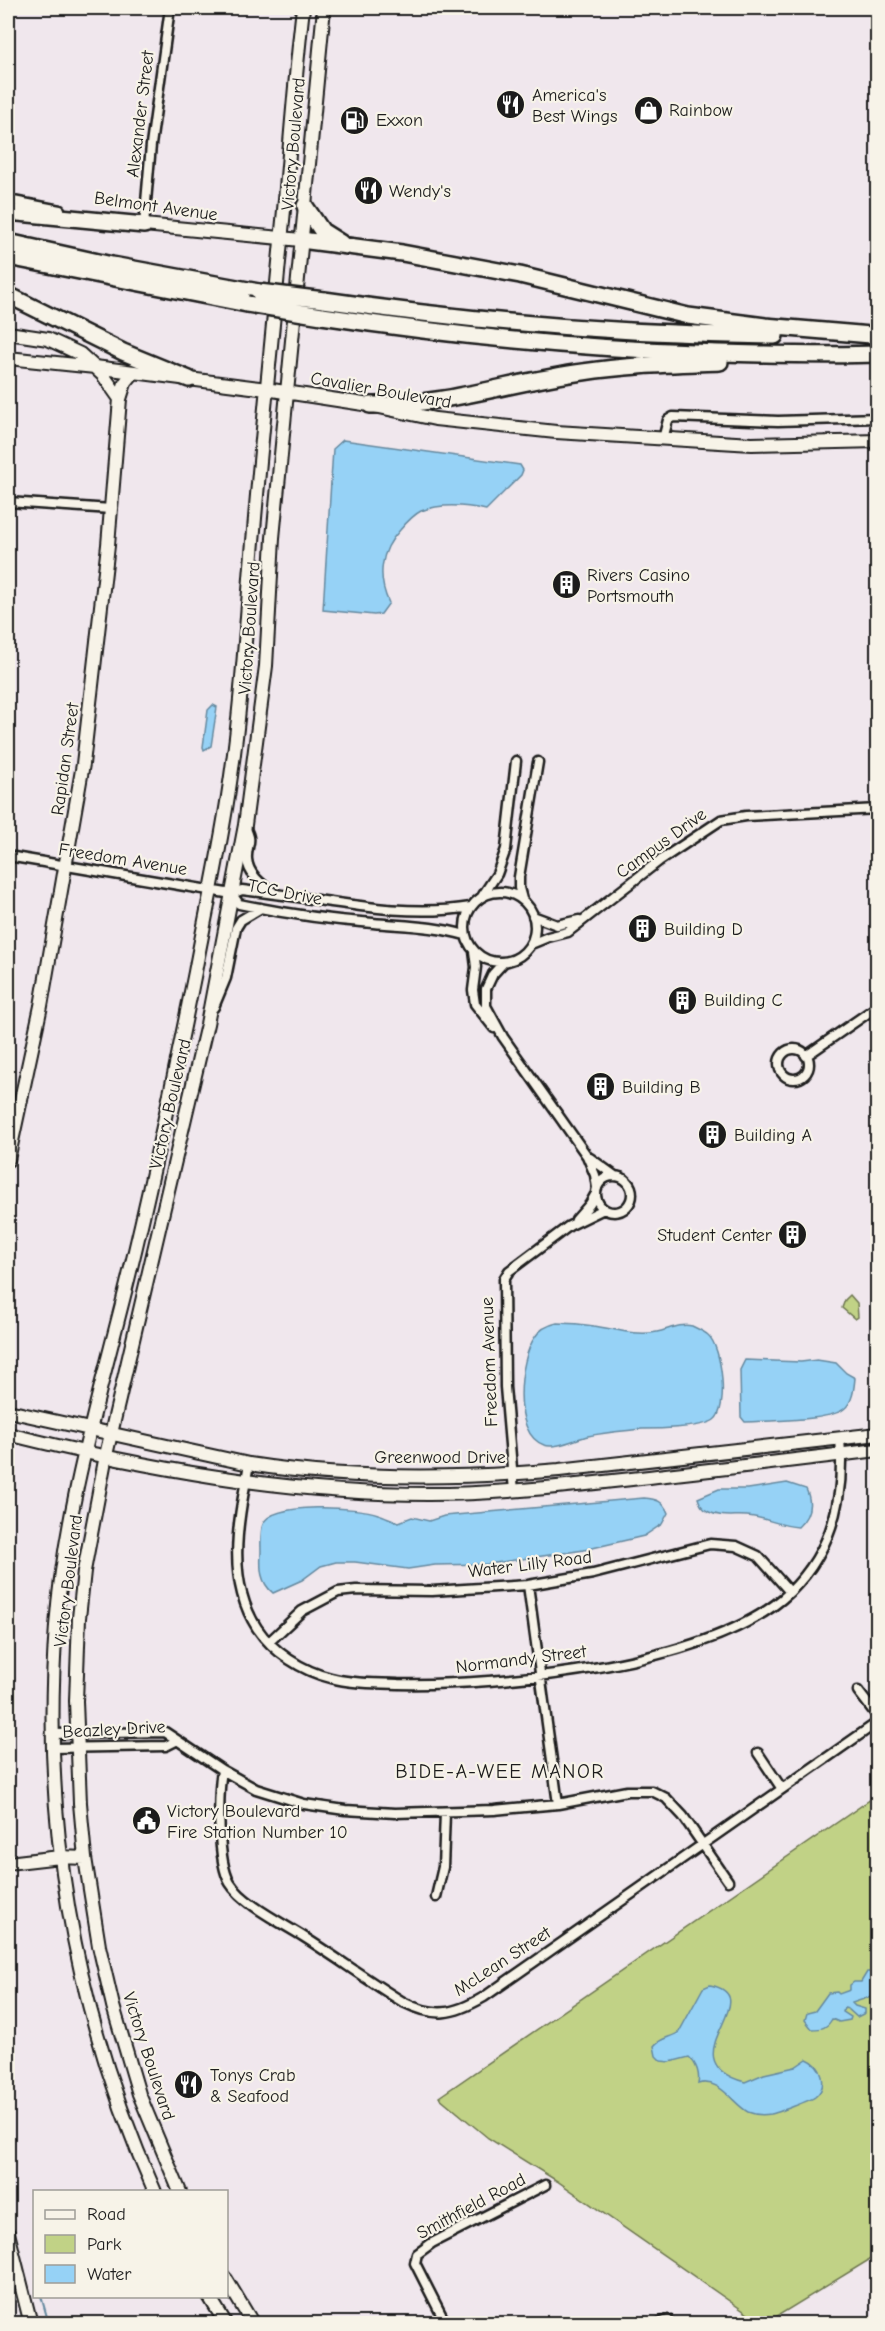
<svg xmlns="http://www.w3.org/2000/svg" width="885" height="2331" font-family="'Comic Neue',sans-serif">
<rect width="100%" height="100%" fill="#f0e7ed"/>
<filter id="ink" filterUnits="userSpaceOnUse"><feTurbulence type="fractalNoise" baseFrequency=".0167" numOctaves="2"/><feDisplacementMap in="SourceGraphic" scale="12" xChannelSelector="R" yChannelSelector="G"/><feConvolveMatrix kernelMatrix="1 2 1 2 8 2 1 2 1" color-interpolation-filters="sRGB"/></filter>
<g filter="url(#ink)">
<path fill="#c1d286" stroke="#6e7751" stroke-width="1.5" d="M850,1295L857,1303L858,1317L855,1319L842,1308L845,1300Z
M877,1795V2255L766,2323H761L557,2181L488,2138L439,2097Z"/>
<path fill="#96d2f6" stroke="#65899f" stroke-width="1.5" d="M343,440L520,465L523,470L521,475L486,510C464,505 442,503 421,511C413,515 406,523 400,530C380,551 377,577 389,603L381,614L374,615L323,610L333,449Z
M213,705L217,707L211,746L204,750L203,747L208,710Z
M557,1323C569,1323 582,1324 594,1326C615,1329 635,1336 657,1332C668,1330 680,1323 692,1326C696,1328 705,1332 708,1335C722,1347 729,1409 714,1420C703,1428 657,1429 642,1429C624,1431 605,1432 588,1436C575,1439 557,1449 544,1445C511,1434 519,1359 535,1337C540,1329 548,1325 557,1323Z
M745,1360L801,1362L817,1360L836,1363L846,1373L855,1378C854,1388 853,1402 844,1409C829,1421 766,1421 745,1422L741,1417L740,1370Z
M787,1483L806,1489C813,1504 810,1516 798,1527C780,1526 764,1517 747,1516C734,1515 721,1518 709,1512C702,1509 700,1504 698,1498L719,1489H748Z
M644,1498C657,1499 663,1501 668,1513L662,1524L644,1536L584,1550L488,1564L435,1565L408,1569L355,1562H336L321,1566L302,1580L273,1593C260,1582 260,1569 261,1552C261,1544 260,1531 263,1524C272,1501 359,1507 378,1514C385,1516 392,1520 399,1522L412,1517L429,1521L444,1516Z
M867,1972H873L876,1976L870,1997L852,2003L855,2006L865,2009V2013L857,2017L848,2009L844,2008L843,2012L851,2017L850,2020L839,2022L832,2019C827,2028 822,2029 812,2029L805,2020L807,2013L815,2011L828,1993L837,1992L839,1994L850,1990V1985L854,1982H861Z
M710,1985C771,1997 664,2060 745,2082L764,2074L795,2067L807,2059C822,2065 829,2086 815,2097C811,2100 777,2113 771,2114C764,2115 755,2115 748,2112C733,2104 719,2077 698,2084C700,2075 697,2064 689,2057L670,2062L661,2061L656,2056L654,2046C661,2037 671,2038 679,2032L703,1988Z"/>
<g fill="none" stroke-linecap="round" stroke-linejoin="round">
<path stroke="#65899f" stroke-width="2" d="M41,2296L49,2324"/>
<defs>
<path id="street" d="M8,200L60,210
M141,225H144L151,145L170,8
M663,439L668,420L673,417L778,421L878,418
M8,502L111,509
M245,827C254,844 246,843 247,859C248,874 261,884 273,892
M8,856L232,894L242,890L250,891C323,898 397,919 471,907
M465 927a35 35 0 1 1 70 0a35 35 0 1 1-70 0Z
M232,894L239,904C283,913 329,920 373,923C405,926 435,926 465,935
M483,895L497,874L506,849L516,761
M522,899L519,888V877L538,762
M533,916L557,925L579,920
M531,944L548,937L568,932L659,861L721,820L746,816L878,809
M474,951L476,967L473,990L475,1004L494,1028
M504,962L493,974L486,989V1006L503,1037L587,1156L595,1175L597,1188
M214,1007L226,978L236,928L241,920L261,908
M779 1064a15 15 0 1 1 30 0a15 15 0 1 1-30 0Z
M806,1056L878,1006
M590,1158L615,1176
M596 1194a18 18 0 1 1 36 0a18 18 0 1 1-36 0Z
M576,1220L590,1204L595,1195
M249,1464C239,1518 225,1579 257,1628C273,1652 302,1671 331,1678C352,1684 376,1683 398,1684C500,1686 715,1665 790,1592C833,1550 845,1497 840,1438
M514,1491L505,1387L504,1279L509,1271L569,1226L604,1209
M528,1585L558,1804
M269,1642L302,1611L338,1592L356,1590L432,1591L528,1585L593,1574L710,1544L736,1546L758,1556L790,1592
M858,1691L878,1717
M52,1734L165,1732L222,1770L256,1789L304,1804L345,1810L395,1813L494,1810L558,1804L627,1791H652L666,1798L683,1816L728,1881
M53,1748L166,1746L176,1741
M758,1753L782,1789
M222,1770C218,1795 217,1861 230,1883C243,1904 282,1923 304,1937C337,1958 369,1981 403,2002C435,2018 453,2015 484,1997L878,1722
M436,1897L443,1867L445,1813
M446,2324L415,2263L417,2254L432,2243L545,2185
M656,2324L668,2320"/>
<path id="secondary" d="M144,225L301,240
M8,333L48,339L80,354L103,375L120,399L108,545L83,764L41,1006L8,1160
M8,358L95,367L259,388L370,405L435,419L556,432L752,444L878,441
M120,399L125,383L134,372
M8,1411L249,1464C351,1480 457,1479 559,1470L878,1434
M8,1434C144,1468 286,1494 428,1494C508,1494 587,1484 666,1475C737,1467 807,1459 878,1450
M8,1863L60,1857L85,1858
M155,2192C74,2011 41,1823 56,1626C65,1510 98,1400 126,1288C152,1183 174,1077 195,972C206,913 219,855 228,796C242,708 246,619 254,530C262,433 272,337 281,241C289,163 294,85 303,8
M180,2192L139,2094L113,2006L99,1946L85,1858L80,1803L76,1701L79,1618L84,1571L106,1455L207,1024L245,825L266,666L273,538L324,8
M8,2233L31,2324
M226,2279L253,2324
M209,2296L226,2324"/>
<path id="highway" d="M305,206L322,231L341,243
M8,212L144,225
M301,240L402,253L520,275L688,316L765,326L871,335
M8,242L112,265L259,292
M8,257L247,304
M8,295L123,352L189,379
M324,300C474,322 624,334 775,336
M322,316C453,336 585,349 718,353C771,354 824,356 878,354
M370,405C446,406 509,382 583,372C628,365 674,364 720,362"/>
</defs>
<use href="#street" stroke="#1c1c1c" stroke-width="13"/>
<use href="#secondary" stroke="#1c1c1c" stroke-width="16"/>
<use href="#highway" stroke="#1c1c1c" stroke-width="20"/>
<use href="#street" stroke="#f7f3e8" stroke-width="8"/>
<use href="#secondary" stroke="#f7f3e8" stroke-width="12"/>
<use href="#highway" stroke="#f7f3e8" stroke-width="15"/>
<defs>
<path id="highway-bridge" d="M259,292L324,300
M247,304L322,316"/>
</defs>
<use href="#highway-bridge" stroke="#1c1c1c" stroke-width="20" stroke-linecap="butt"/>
<use href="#highway-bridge" stroke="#f7f3e8" stroke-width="15"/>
</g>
</g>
<defs>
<symbol id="restaurant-disc" viewBox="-11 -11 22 22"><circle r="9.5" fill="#1c1c1c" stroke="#f7f3e8"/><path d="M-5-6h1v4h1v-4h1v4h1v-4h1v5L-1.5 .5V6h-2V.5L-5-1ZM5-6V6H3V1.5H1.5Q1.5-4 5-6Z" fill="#fff"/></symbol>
<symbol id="shop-disc" viewBox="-11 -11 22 22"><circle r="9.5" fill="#1c1c1c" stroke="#f7f3e8"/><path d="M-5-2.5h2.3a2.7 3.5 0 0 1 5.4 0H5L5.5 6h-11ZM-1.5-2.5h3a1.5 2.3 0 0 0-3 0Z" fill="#fff"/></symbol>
<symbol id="fuel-disc" viewBox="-11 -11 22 22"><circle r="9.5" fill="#1c1c1c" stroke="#f7f3e8"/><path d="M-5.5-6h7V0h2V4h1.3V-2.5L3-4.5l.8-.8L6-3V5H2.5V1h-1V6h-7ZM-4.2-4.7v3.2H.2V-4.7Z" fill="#fff"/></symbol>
<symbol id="building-disc" viewBox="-11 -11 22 22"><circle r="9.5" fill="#1c1c1c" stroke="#f7f3e8"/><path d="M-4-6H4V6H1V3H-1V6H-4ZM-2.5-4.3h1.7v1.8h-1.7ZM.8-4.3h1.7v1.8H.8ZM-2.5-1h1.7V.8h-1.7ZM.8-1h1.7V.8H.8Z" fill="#fff"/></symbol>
<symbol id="civic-disc" viewBox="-11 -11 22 22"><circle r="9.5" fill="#1c1c1c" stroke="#f7f3e8"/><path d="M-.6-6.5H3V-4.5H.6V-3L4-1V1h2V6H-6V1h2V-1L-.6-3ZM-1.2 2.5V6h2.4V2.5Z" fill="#fff"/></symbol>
</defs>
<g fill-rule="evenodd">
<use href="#restaurant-disc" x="494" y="88" width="33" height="33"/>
<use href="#shop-disc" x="632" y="94" width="33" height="33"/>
<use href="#fuel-disc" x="338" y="104" width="33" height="33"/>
<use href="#restaurant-disc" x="352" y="174" width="33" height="33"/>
<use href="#building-disc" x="550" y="568" width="33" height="33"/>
<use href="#building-disc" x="626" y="912" width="33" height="33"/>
<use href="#building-disc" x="666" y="984" width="33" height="33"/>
<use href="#building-disc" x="584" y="1070" width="33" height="33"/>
<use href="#building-disc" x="696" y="1118" width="33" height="33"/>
<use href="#building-disc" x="776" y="1218" width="33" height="33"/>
<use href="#civic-disc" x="130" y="1804" width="33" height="33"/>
<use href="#restaurant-disc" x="172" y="2068" width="33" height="33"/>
</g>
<g text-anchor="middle" stroke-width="4.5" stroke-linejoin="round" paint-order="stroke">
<g font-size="18" fill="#1c1c1c" stroke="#f7f3e8" text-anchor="start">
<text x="532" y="101">America's<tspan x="532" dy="21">Best Wings</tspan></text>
<text x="669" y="116">Rainbow</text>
<text x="376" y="126">Exxon</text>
<text x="389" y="197">Wendy's</text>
<text x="587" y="581">Rivers Casino<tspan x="587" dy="21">Portsmouth</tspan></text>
<text x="664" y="935">Building D</text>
<text x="704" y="1006">Building C</text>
<text x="622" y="1093">Building B</text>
<text x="734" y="1141">Building A</text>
<text x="772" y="1241" text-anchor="end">Student Center</text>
<text x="167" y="1817">Victory Boulevard<tspan x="167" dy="21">Fire Station Number 10</tspan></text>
<text x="210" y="2081">Tonys Crab<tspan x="210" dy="21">&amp; Seafood</tspan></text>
</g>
<g font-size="18" fill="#1c1c1c" stroke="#f7f3e8">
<text transform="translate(140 114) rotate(-83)" y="6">Alexander Street</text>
<text transform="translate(293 144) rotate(-85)" y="6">Victory Boulevard</text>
<text transform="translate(156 206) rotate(8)" y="6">Belmont Avenue</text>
<text transform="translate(381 390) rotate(10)" y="6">Cavalier Boulevard</text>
<text transform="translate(249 628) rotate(-86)" y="6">Victory Boulevard</text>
<text transform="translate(65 759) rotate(-82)" y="6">Rapidan Street</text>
<text transform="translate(661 843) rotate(-36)" y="6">Campus Drive</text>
<text transform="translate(123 859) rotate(9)" y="6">Freedom Avenue</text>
<text transform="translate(285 892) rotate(11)" y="6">TCC Drive</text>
<text transform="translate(170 1104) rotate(-77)" y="6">Victory Boulevard</text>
<text transform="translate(489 1362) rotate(-92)" y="6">Freedom Avenue</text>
<text x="440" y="1463">Greenwood Drive</text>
<text transform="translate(530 1564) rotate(-7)" y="6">Water Lilly Road</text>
<text transform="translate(68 1581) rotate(-83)" y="6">Victory Boulevard</text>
<text transform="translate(521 1659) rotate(-7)" y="6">Normandy Street</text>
<text transform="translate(114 1729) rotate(-3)" y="6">Beazley Drive</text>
<text transform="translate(502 1961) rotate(-33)" y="6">McLean Street</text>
<text transform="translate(149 2056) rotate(72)" y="6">Victory Boulevard</text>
<text transform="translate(471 2206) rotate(-28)" y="6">Smithfield Road</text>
</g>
<g font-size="20" letter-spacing="1.5" fill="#1c1c1c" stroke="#f7f3e8">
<text x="500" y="1778">BIDE-A-WEE MANOR</text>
</g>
</g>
<rect width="885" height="2331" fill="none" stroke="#f7f3e8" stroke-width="30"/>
<rect x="15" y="15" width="855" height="2301" fill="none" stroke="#1c1c1c" stroke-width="2" filter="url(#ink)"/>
<rect x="33" y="2190" width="195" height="108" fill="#f7f3e8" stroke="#9f9d96" stroke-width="1.5"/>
<rect x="45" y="2210" width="30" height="9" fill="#f7f3e8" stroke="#9f9d96" stroke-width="1.5"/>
<text x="87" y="2220" font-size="18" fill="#1c1c1c">Road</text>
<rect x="45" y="2235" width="30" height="18" fill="#c1d286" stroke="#9f9d96" stroke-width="1.5"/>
<text x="87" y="2250" font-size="18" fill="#1c1c1c">Park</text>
<rect x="45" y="2265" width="30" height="18" fill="#96d2f6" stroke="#9f9d96" stroke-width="1.5"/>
<text x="87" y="2280" font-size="18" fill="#1c1c1c">Water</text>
</svg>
